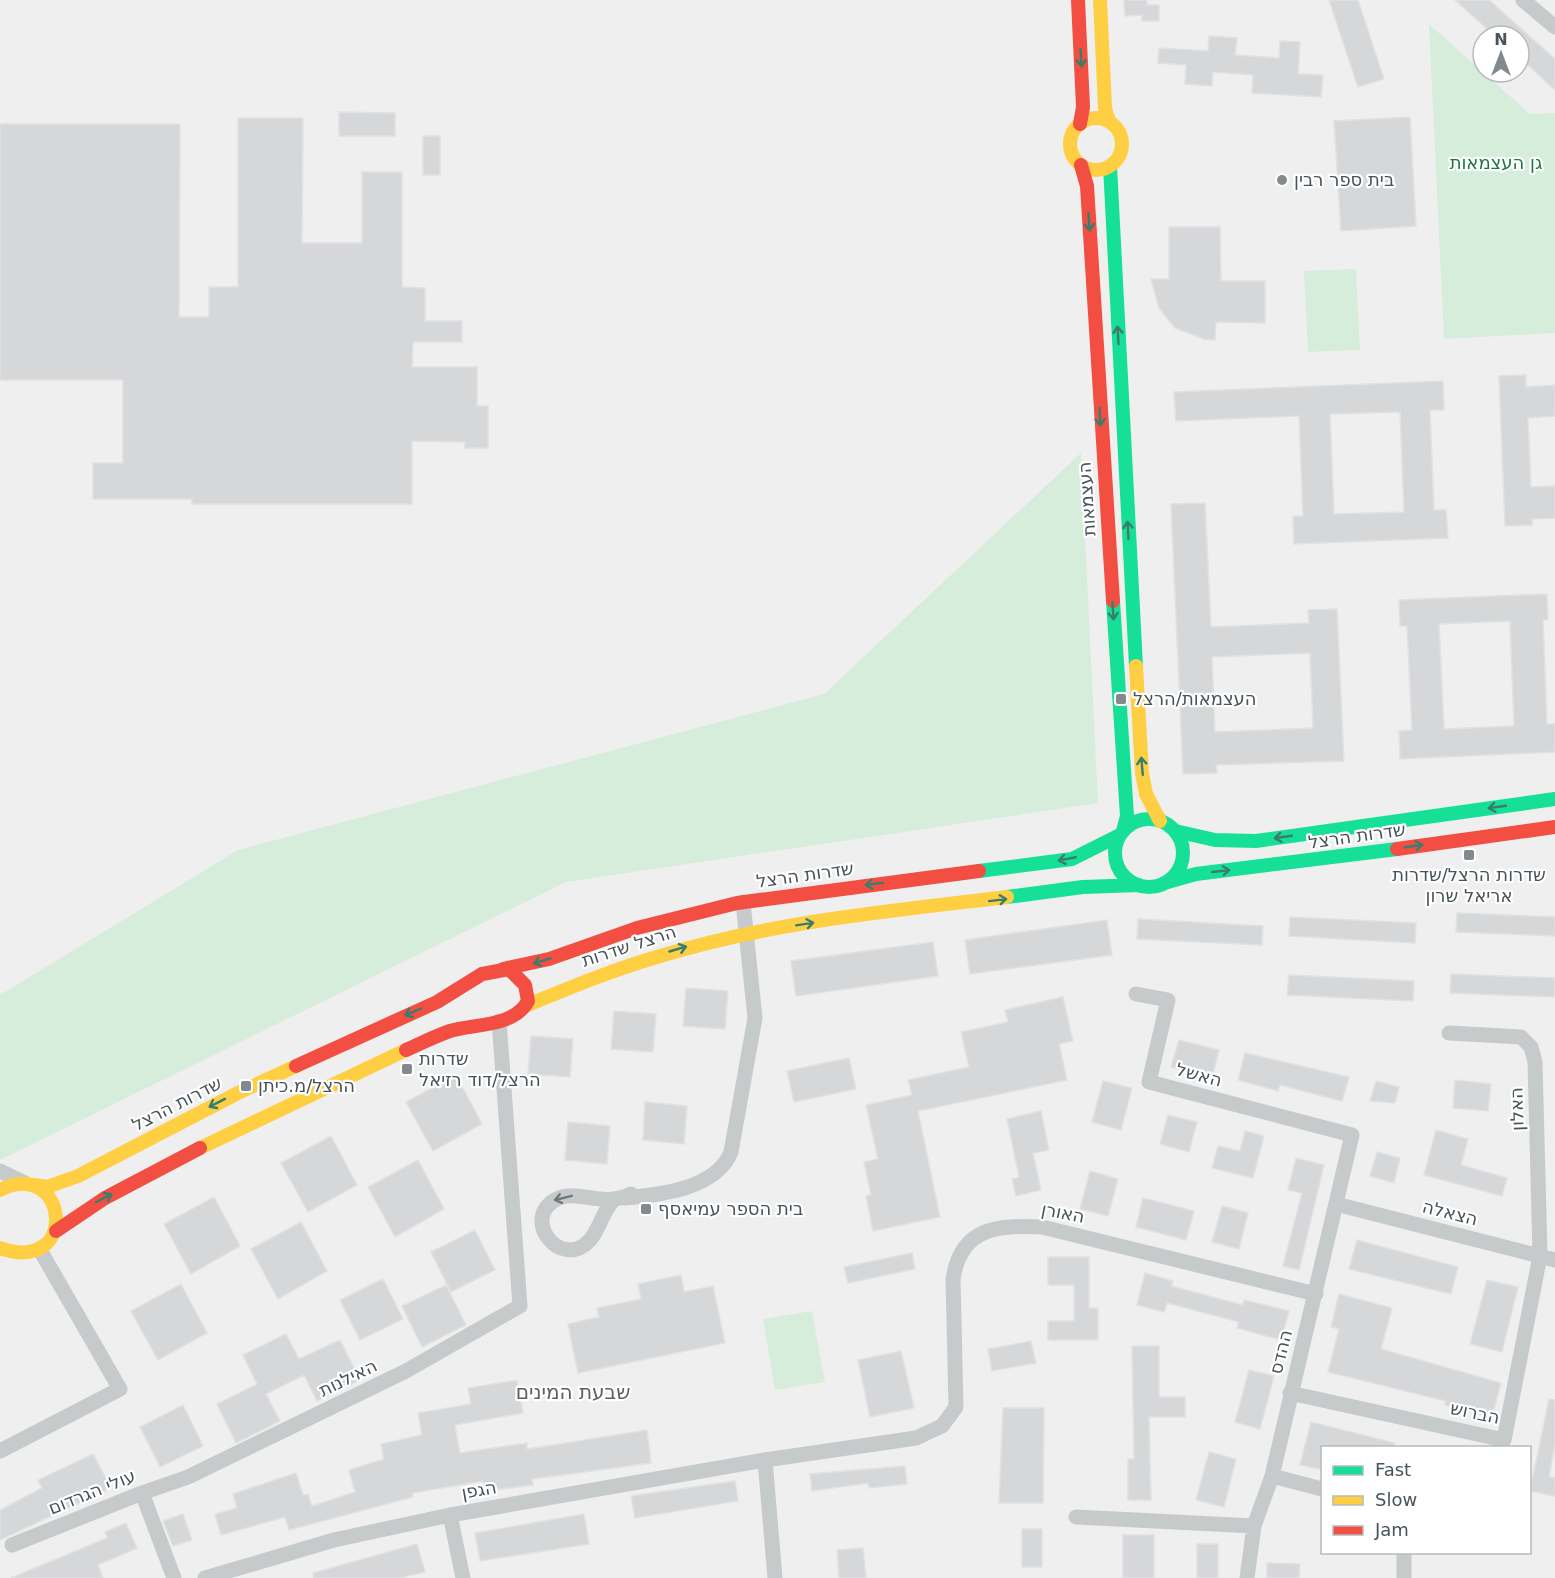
<svg xmlns="http://www.w3.org/2000/svg" width="1555" height="1578" font-family="'DejaVu Sans','Noto Sans Hebrew',sans-serif">
<rect width="100%" height="100%" fill="#f0efef"/>
<path fill="#d6eddb" d="M1429,24L1530,114L1555,113V333L1444,339Z
M1356,269L1360,350L1308,352L1304,271Z
M1081,453L1098,803L566,882L0,1160V995L238,850L824,694Z
M812,1311L825,1382L775,1390L763,1319Z"/>
<path fill="#d6d7d8" stroke="#e1e1e2" stroke-width="1.5" fill-rule="evenodd" d="M1124,0H1147V5H1159V21H1142V15L1125,16Z
M1329,0H1358L1384,79L1358,87Z
M1455,0H1489L1555,59V90L1519,57V36H1495Z
M1209,36L1237,38L1235,55L1279,58L1280,41L1300,42L1298,74L1323,75L1321,97L1252,93L1253,75L1213,72L1212,86L1185,84L1186,65L1158,63L1159,48L1208,51Z
M339,112L395,113V136H339Z
M1410,117L1416,226L1341,231L1334,121Z
M238,118H303L302,243H362V172H402V287L425,288V321H462V342H413L412,367H477V406H488V448H465V442L412,441V504H192V499H93V463H123V380H0V124H180L179,317H209V287H238Z
M423,136H440V175H423Z
M1169,227H1220L1221,281H1265V323L1216,322L1215,340L1204,339L1175,328L1159,308L1151,279H1169Z
M1526,375V387L1555,385V416L1528,418L1531,487L1555,486V518L1532,519V525L1505,526L1499,376Z
M1443,381L1444,410H1430L1434,510H1446L1448,538L1294,544L1293,516H1303L1299,416L1176,421L1174,392ZM1400,412L1404,512L1334,514L1330,414Z
M1205,503L1211,627L1309,623L1308,610L1337,609L1344,761L1216,765L1217,773L1183,774L1171,504ZM1310,653L1313,728L1215,732L1212,657Z
M1547,594L1548,620H1543L1547,724H1555V752L1400,759L1399,731L1412,730L1407,626H1400L1399,600ZM1510,621L1514,726L1444,729L1439,624Z
M1457,913L1555,917V936L1456,932Z
M1290,917L1416,923L1415,943L1289,936Z
M1138,919L1263,926L1262,945L1137,939Z
M1107,920L1112,955L970,974L965,940Z
M933,942L938,976L796,996L791,961Z
M1451,974L1555,978L1554,997L1450,993Z
M1289,975L1414,981L1413,1001L1287,995Z
M686,988L728,991L725,1029L683,1026Z
M1063,997L1073,1041L1059,1044L1067,1080L918,1111L940,1217L873,1231L866,1196L871,1195L864,1162L878,1159L866,1105L912,1095L908,1080L969,1067L961,1032L1008,1022L1005,1010Z
M614,1011L656,1014L653,1052L611,1049Z
M531,1036L573,1039L570,1077L528,1074Z
M1179,1040L1219,1050L1212,1078L1171,1067Z
M1245,1053L1349,1077L1342,1101L1280,1085L1278,1091L1238,1080Z
M849,1058L856,1089L794,1102L787,1071Z
M456,1075L482,1124L433,1151L406,1102Z
M1455,1080L1491,1084L1488,1111L1453,1108Z
M1103,1081L1132,1088L1121,1130L1092,1122Z
M1376,1081L1399,1087L1395,1103L1370,1101Z
M645,1102L687,1106L684,1144L643,1140Z
M1041,1111L1049,1150L1033,1153L1041,1190L1016,1196L1012,1179L1019,1177L1007,1119Z
M1168,1115L1197,1122L1189,1152L1160,1144Z
M568,1122L610,1126L607,1164L565,1160Z
M1436,1130L1468,1139L1461,1165L1507,1178L1502,1196L1424,1175Z
M1245,1131L1264,1136L1253,1178L1212,1168L1218,1146L1240,1151Z
M331,1136L357,1185L308,1212L281,1163Z
M1377,1152L1400,1158L1394,1183L1370,1176Z
M1296,1158L1324,1165L1299,1270L1283,1266L1302,1193L1288,1190Z
M418,1160L444,1209L395,1237L368,1187Z
M1090,1171L1118,1179L1108,1216L1080,1209Z
M214,1197L240,1246L191,1274L164,1224Z
M1143,1198L1194,1211L1186,1240L1136,1227Z
M1222,1206L1248,1213L1239,1249L1212,1242Z
M301,1222L327,1271L278,1299L251,1249Z
M475,1230L495,1270L451,1292L431,1252Z
M1357,1240L1458,1267L1451,1294L1349,1269Z
M912,1253L915,1269L848,1283L844,1267Z
M1048,1257H1089V1308H1098V1340H1048V1321H1074V1285H1048Z
M1145,1273L1173,1281L1171,1286L1243,1305L1244,1300L1289,1311L1281,1340L1237,1328L1239,1322L1167,1303L1164,1312L1137,1305Z
M681,1275L684,1292L713,1286L725,1343L578,1373L568,1324L599,1317L597,1308L641,1299L638,1284Z
M383,1279L403,1319L360,1340L340,1300Z
M1487,1280L1518,1287L1502,1352L1470,1344Z
M181,1284L207,1333L158,1360L131,1311Z
M446,1285L466,1325L422,1347L402,1306Z
M1339,1294L1392,1308L1381,1349L1501,1383L1492,1417L1445,1405L1446,1401L1328,1372L1339,1329L1331,1327Z
M286,1334L299,1359L340,1340L360,1380L317,1401L304,1375L266,1394L280,1421L236,1443L217,1404L257,1384L243,1355Z
M1031,1341L1036,1363L992,1371L988,1349Z
M1132,1346H1159V1397H1185V1417H1149L1151,1500H1128V1459H1134Z
M901,1351L914,1408L870,1417L858,1360Z
M1249,1370L1274,1376L1260,1429L1235,1422Z
M517,1380L523,1413L455,1425L460,1453L527,1443V1449L647,1430L651,1463L532,1479L533,1485L485,1491L483,1481L412,1493L413,1497L289,1530L285,1517L221,1535L215,1514L237,1508L233,1494L296,1473L303,1495L308,1494L312,1506L355,1492L349,1470L384,1459L381,1444L422,1435L418,1413L471,1404L468,1388Z
M1549,1399L1555,1400V1445L1549,1477L1555,1478V1496L1530,1491Z
M183,1405L203,1446L160,1467L140,1427Z
M1003,1408H1044L1043,1503H999Z
M1311,1422L1395,1443L1394,1448H1323V1470L1300,1465Z
M1209,1452L1236,1459L1224,1507L1196,1500Z
M93,1454L111,1488L0,1540V1510L42,1488L38,1480Z
M905,1466L907,1484L869,1488L868,1483L812,1491L810,1474Z
M735,1481L738,1501L635,1518L631,1496Z
M183,1514L192,1540L173,1546L163,1521Z
M584,1514L589,1544L480,1561L475,1533Z
M126,1523L137,1548L98,1565L103,1578H11L107,1538L105,1532Z
M1022,1529H1042V1567H1022Z
M1123,1535H1154V1578H1123Z
M417,1544L425,1572L400,1578H314L313,1573Z
M1197,1544H1218V1578H1197Z
M863,1548L866,1578H839L837,1550Z
M1267,1563L1300,1564L1299,1578H1267Z"/>
<g fill="none" stroke-linecap="round" stroke-linejoin="round">
<path stroke="#c7cacb" stroke-width="15" d="M1523,0L1555,27
M1136,994L1168,1000L1149,1082L1352,1135L1272,1476L1254,1526L1247,1578
M0,1171L25,1183
M624,1198C660,1195 716,1189 731,1152L755,1018L743,902
M612,1202C602,1213 599,1231 589,1241C561,1270 521,1220 555,1200C575,1187 602,1209 631,1194
M1336,1204L1555,1260
M1290,1393L1504,1440L1540,1256L1535,1062L1531,1047L1521,1037L1449,1033
M0,1451L120,1389L40,1250
M765,1460L775,1578
M1272,1476L1322,1489
M142,1493L174,1578
M450,1515L463,1578
M1076,1517L1254,1526
M12,1545L142,1493L188,1477L406,1371L520,1306L499,1021
M205,1578L334,1540L450,1515L765,1460L916,1438L942,1426L956,1407L953,1279C961,1227 997,1225 1042,1227L1316,1294
M1404,1578V1552"/>
<path stroke="#16e098" stroke-width="14" d="M1110,166L1136,666
M1113,601L1127,816L1123,831
M1115 853a34 34 0 1 1 68 0a34 34 0 1 1-68 0Z
M1175,831L1215,840L1256,841L1555,799
M979,871L1072,859L1120,835
M1164,883L1196,874L1397,849
M1007,897L1083,887L1139,885"/>
<path stroke="#ffcf43" stroke-width="14" d="M1100,0L1105,108L1109,121
M1070 144a26 26 0 1 1 52 0a26 26 0 1 1-52 0Z
M1136,666L1142,773L1146,794L1160,821
M525,1006C569,988 612,970 657,957C770,922 890,911 1007,897
M200,1148L406,1050
M34,1185L47,1187L78,1176L238,1093L296,1066
M0,1190C68,1156 81,1276 0,1248"/>
<path stroke="#f24e42" stroke-width="14" d="M1078,0L1083,107L1080,124
M1081,165L1087,186L1113,601
M1397,849L1555,827
M503,969L549,959L637,928L737,903L979,871
M296,1066L437,1002L482,974L509,969L525,985L528,1001C514,1027 474,1024 450,1031C435,1036 420,1044 406,1050
M56,1231L105,1198L200,1148"/>
</g>
<defs><path id="oneway-shaft" d="M-6 0H5M1.5-3L5.5 0L1.5 3" fill="none" stroke-width="1.6" stroke-linecap="round" stroke-linejoin="round" transform="scale(1.5)"/></defs>
<g stroke="#397e6d">
<use href="#oneway-shaft" transform="translate(1081 58) rotate(87)"/>
<use href="#oneway-shaft" transform="translate(1089 222) rotate(87)"/>
<use href="#oneway-shaft" transform="translate(1118 335) rotate(-93)"/>
<use href="#oneway-shaft" transform="translate(1100 417) rotate(87)"/>
<use href="#oneway-shaft" transform="translate(1128 530) rotate(-93)"/>
<use href="#oneway-shaft" transform="translate(1113 611) rotate(86)"/>
<use href="#oneway-shaft" transform="translate(1142 766) rotate(-95)"/>
<use href="#oneway-shaft" transform="translate(1497 807) rotate(172)"/>
<use href="#oneway-shaft" transform="translate(1283 837) rotate(172)"/>
<use href="#oneway-shaft" transform="translate(1414 846) rotate(-8)"/>
<use href="#oneway-shaft" transform="translate(1067 859) rotate(169)"/>
<use href="#oneway-shaft" transform="translate(1221 871) rotate(-6)"/>
<use href="#oneway-shaft" transform="translate(874 884) rotate(173)"/>
<use href="#oneway-shaft" transform="translate(998 900) rotate(-7)"/>
<use href="#oneway-shaft" transform="translate(805 924) rotate(-9)"/>
<use href="#oneway-shaft" transform="translate(678 949) rotate(-16)"/>
<use href="#oneway-shaft" transform="translate(542 961) rotate(163)"/>
<use href="#oneway-shaft" transform="translate(413 1012) rotate(157)"/>
<use href="#oneway-shaft" transform="translate(217 1103) rotate(153)"/>
<use href="#oneway-shaft" transform="translate(104 1198) rotate(-28)"/>
</g>
<use stroke="#6e777c" href="#oneway-shaft" transform="translate(563 1198) rotate(166)"/>
<g fill="#838a8e" stroke="#fff" stroke-width="2">
<circle cx="1282" cy="180" r="6"/>
<rect x="1115" y="693" width="12" height="12" rx="3"/>
<rect x="1463" y="849" width="12" height="12" rx="3"/>
<rect x="401" y="1063" width="12" height="12" rx="3"/>
<rect x="240" y="1080" width="12" height="12" rx="3"/>
<rect x="640" y="1203" width="12" height="12" rx="3"/>
</g>
<g text-anchor="middle" stroke-width="4.5" stroke-linejoin="round" paint-order="stroke">
<g font-size="18" fill="#1d773f" stroke="#fff">
<text x="1496" y="169">גן העצמאות</text>
</g>
<g font-size="18" fill="#48545a" stroke="#fff" text-anchor="start">
<text x="1294" y="186">בית ספר רבין</text>
<text x="1133" y="705">העצמאות/הרצל</text>
<text x="1469" y="881" text-anchor="middle">שדרות הרצל/שדרות<tspan x="1469" dy="21">אריאל שרון</tspan></text>
<text x="419" y="1065">שדרות<tspan x="419" dy="21">הרצל/דוד רזיאל</tspan></text>
<text x="258" y="1092">הרצל/מ.כיתן</text>
<text x="658" y="1215">בית הספר עמיאסף</text>
</g>
<g font-size="18" fill="#48545a" stroke="#fff">
<text transform="translate(1087 499) rotate(-94)" y="6">העצמאות</text>
<text transform="translate(1357 836) rotate(-8)" y="6">שדרות הרצל</text>
<text transform="translate(805 875) rotate(-8)" y="6">שדרות הרצל</text>
<text transform="translate(629 946) rotate(-18)" y="6">הרצל שדרות</text>
<text transform="translate(1199 1075) rotate(15)" y="6">האשל</text>
<text transform="translate(177 1104) rotate(-27)" y="6">שדרות הרצל</text>
<text transform="translate(1517 1109) rotate(-92)" y="6">האלון</text>
<text transform="translate(1063 1213) rotate(11)" y="6">האורן</text>
<text transform="translate(1450 1213) rotate(14)" y="6">הצאלה</text>
<text transform="translate(1281 1352) rotate(-76)" y="6">ההדס</text>
<text transform="translate(348 1378) rotate(-26)" y="6">האילנות</text>
<text transform="translate(1475 1413) rotate(12)" y="6">הברוש</text>
<text transform="translate(479 1490) rotate(-10)" y="6">הגפן</text>
<text transform="translate(92 1492) rotate(-22)" y="6">עולי הגרדום</text>
</g>
<g font-size="20" fill="#5b6063" stroke="#fff">
<text x="573" y="1399">שבעת המינים</text>
</g>
</g>
<rect x="1321" y="1446" width="210" height="108" fill="#ffffff" stroke="#b6bbbd" stroke-width="1.5"/>
<rect x="1333" y="1466" width="30" height="9" fill="#16e098" stroke="#b6bbbd" stroke-width="1.5"/>
<text x="1375" y="1476" font-size="18" fill="#48545a">Fast</text>
<rect x="1333" y="1496" width="30" height="9" fill="#ffcf43" stroke="#b6bbbd" stroke-width="1.5"/>
<text x="1375" y="1506" font-size="18" fill="#48545a">Slow</text>
<rect x="1333" y="1526" width="30" height="9" fill="#f24e42" stroke="#b6bbbd" stroke-width="1.5"/>
<text x="1375" y="1536" font-size="18" fill="#48545a">Jam</text>
<g transform="translate(1501 54)"><circle r="28" fill="#ffffff" stroke="#b6bbbd" stroke-width="1.5"/>
<path d="M0-4.5L10 22L0 15L-10 22Z" fill="#838a8e"/>
<text y="-9" font-size="16" font-weight="bold" text-anchor="middle" fill="#48545a">N</text>
</g>
</svg>
